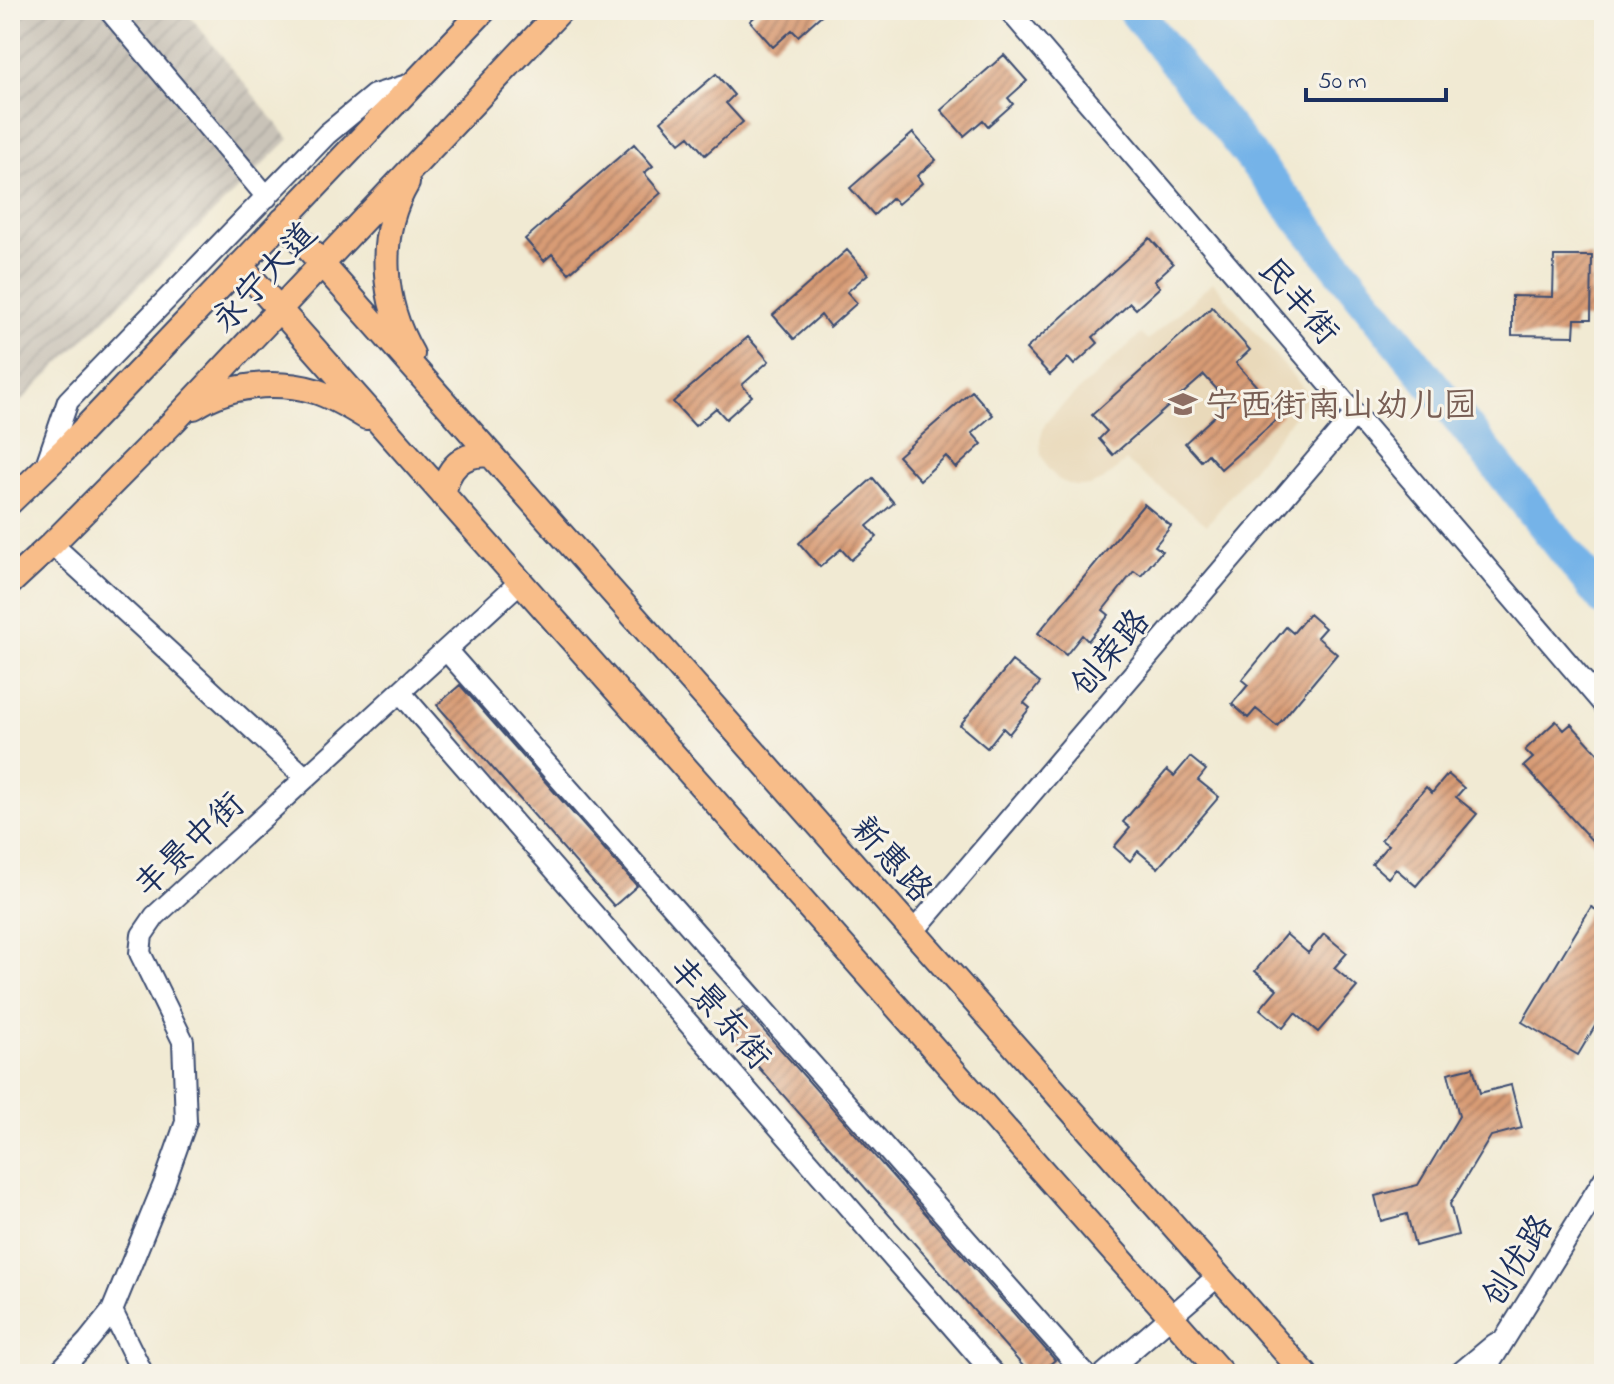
<svg xmlns="http://www.w3.org/2000/svg" width="1614" height="1384" font-family="'Indie Flower','LXGW WenKai TC',sans-serif">
<defs>
<pattern id="industrial-furrows" width="10" height="10" patternUnits="userSpaceOnUse" patternTransform="scale(2)"><rect width="10" height="10" fill="#c9c3b8"/><path d="M-1 1l2-2M0 10L10 0M9 11l2-2" fill="none" stroke="#aca8a1"/></pattern>
<pattern id="building-hatch" width="6" height="6" patternUnits="userSpaceOnUse" patternTransform="scale(2)"><rect width="6" height="6" fill="#d89b75"/><path d="M-1 1l2-2M0 6l6-6M5 7l2-2" fill="none" stroke="#ae7f63"/></pattern>
</defs>
<rect width="100%" height="100%" fill="#f7f3e8"/>
<filter id="ink" filterUnits="userSpaceOnUse"><feTurbulence type="fractalNoise" baseFrequency=".0125" numOctaves="2"/><feDisplacementMap in="SourceGraphic" scale="16" xChannelSelector="R" yChannelSelector="G"/><feConvolveMatrix kernelMatrix="1 2 1 2 8 2 1 2 1" color-interpolation-filters="sRGB"/></filter>
<filter id="wash" filterUnits="userSpaceOnUse"><feTurbulence type="fractalNoise" baseFrequency=".006" numOctaves="4" result="noise"/><feDisplacementMap in="SourceGraphic" scale="32" xChannelSelector="R" yChannelSelector="G"/><feGaussianBlur stdDeviation="1.8" result="paint"/><feColorMatrix in="noise" values="0 0 0 0 0 0 0 0 0 0 0 0 0 0 0 0 0 1.4 0 .05"/><feComposite in="paint" operator="in"/></filter>
<g filter="url(#wash)">
<rect width="100%" height="100%" fill="#f1ead3"/>
<path fill="#e9d9ba" d="M1213,282L1310,396L1207,525L1126,461L1104,480L1089,486H1074L1059,480L1048,469L1041,455L1040,439L1045,424L1055,412L1141,334L1148,340Z"/>
<path fill="url(#industrial-furrows)" d="M10,10H185L289,139L10,412Z"/>
<g fill="none" stroke-linecap="round" stroke-linejoin="round">
<path stroke="#75b3e8" stroke-width="34" d="M1134,10L1604,600"/>
</g>
<g id="blocks">
<path fill="url(#building-hatch)" d="M762,10H827L798,36L792,30L773,47L750,21Z
M1004,55L1027,81L1008,98L1013,104L988,126L983,120L964,136L941,110Z
M716,74L734,95L726,103L743,122L705,155L689,136L680,143L661,121Z
M913,133L936,160L917,176L922,183L898,204L892,198L874,215L850,188Z
M634,144L653,166L644,173L661,193L569,273L552,254L544,261L525,239Z
M1150,238L1173,264L1154,281L1160,287L1136,309L1130,303L1112,320L1093,337L1098,343L1074,365L1068,358L1050,375L1026,349Z
M847,250L868,274L847,292L857,303L830,327L821,315L794,339L773,315Z
M1554,256H1592L1591,319H1575L1574,336L1512,335V296L1553,297Z
M1212,307L1250,350L1236,363L1282,415L1221,469L1208,454L1201,461L1185,443L1229,403L1204,375L1113,455L1099,439L1107,431L1092,415Z
M748,337L769,361L742,385L752,396L726,419L716,408L695,426L673,402Z
M972,391L993,415L972,433L982,444L956,468L946,456L920,480L898,456Z
M873,478L894,503L867,526L877,537L851,560L841,549L820,567L799,543Z
M1144,504L1171,526L1155,546L1162,551L1141,576L1134,571L1103,610L1109,615L1088,641L1082,635L1066,655L1038,633Z
M1309,614L1325,628L1317,637L1337,654L1277,726L1256,709L1248,718L1232,704L1248,685L1242,680L1286,627L1293,633Z
M1012,661L1040,683L1024,703L1030,708L1009,734L1003,728L987,748L960,725Z
M460,685L637,886L614,906L437,705Z
M1556,721L1564,730L1571,724L1604,760V854L1524,766L1533,758L1525,750Z
M1190,757L1206,770L1198,780L1219,797L1158,868L1138,851L1130,861L1114,847L1130,828L1123,822L1167,770L1174,776Z
M1448,774L1464,788L1456,797L1477,814L1416,886L1396,869L1388,878L1372,864L1388,845L1381,840L1426,787L1432,793Z
M1591,907L1604,914V1011L1578,1055L1522,1022Z
M1286,934L1308,953L1324,934L1347,953L1334,968L1357,987L1318,1032L1295,1013L1283,1028L1260,1009L1277,989L1255,971Z
M743,1007L1055,1360L1039,1374H1030L722,1026Z
M1473,1067L1480,1093L1511,1085L1522,1128L1491,1136L1450,1204L1458,1235L1415,1246L1407,1214L1381,1221L1375,1196L1418,1185L1459,1116L1448,1073Z"/>
</g>
</g>
<g filter="url(#ink)">
<use href="#blocks" fill-opacity="0" stroke="#3b4b70" stroke-width="2"/>
<g fill="none" stroke-linecap="round" stroke-linejoin="round">
<defs>
<path id="minor" d="M109,10L267,197
M1009,10L1604,705
M45,468L68,401L327,134L374,95L414,83
M52,544L306,778
M446,650L1085,1374
M400,692L994,1374
M913,932L1355,414
M112,1311L143,1374
M57,1374L88,1341L112,1311L164,1184L186,1122L183,1041L140,953L142,935L155,916L520,582
M1104,1374L1218,1276
M1459,1374L1495,1344
M1483,1374L1604,1179"/>
<path id="major" d="M407,183C376,235 382,303 412,354
M283,220L1305,1374
M240,265L1222,1374
M194,407C228,384 276,380 315,391C333,397 350,407 366,417
M444,496C445,469 463,451 491,455
M10,502L63,451L484,10
M10,583L52,544L175,420L561,10"/>
</defs>
<use href="#minor" stroke="#3b4b70" stroke-width="24"/>
<use href="#major" stroke="#3b4b70" stroke-width="28"/>
<use href="#minor" stroke="#fff" stroke-width="20"/>
<use href="#major" stroke="#f8bd89" stroke-width="24"/>
</g>
</g>
<defs>
<symbol id="school-bare" viewBox="-9 -9 18 18"><path d="M0-5L7-2L0 1L-7-2ZM-4 1L0 2.5L4 1V4Q0 6-4 4Z" fill="#8d6e63" stroke="#f7f3e8" stroke-width="2.5" paint-order="stroke"/></symbol>
</defs>
<g fill-rule="evenodd">
<use href="#school-bare" x="1163" y="384" width="40" height="40"/>
</g>
<g text-anchor="middle" stroke-width="6" stroke-linejoin="round" paint-order="stroke">
<g font-size="34" fill="#1b2f5e" stroke="#f7f3e8">
<text transform="translate(263 276) rotate(-47)" y="12">永宁大道</text>
<text transform="translate(1300 300) rotate(49)" y="12">民丰街</text>
<text transform="translate(1109 652) rotate(-50)" y="12">创荣路</text>
<text transform="translate(188 844) rotate(-43)" y="12">丰景中街</text>
<text transform="translate(893 858) rotate(48)" y="12">新惠路</text>
<text transform="translate(721 1012) rotate(49)" y="12">丰景东街</text>
<text transform="translate(1516 1260) rotate(-58)" y="12">创优路</text>
</g>
<g font-size="34" fill="#785e54" stroke="#f7f3e8" text-anchor="start">
<text x="1205" y="416">宁西街南山幼儿园</text>
</g>
</g>
<rect width="1614" height="1384" fill="none" stroke="#f7f3e8" stroke-width="40"/>
<path d="M1306 88v12h140v-12" fill="none" stroke="#1b2f5e" stroke-width="4"/>
<text x="1318" y="88" font-size="24" fill="#1b2f5e" stroke="#f7f3e8" stroke-width="6" paint-order="stroke">50 m</text>
</svg>
